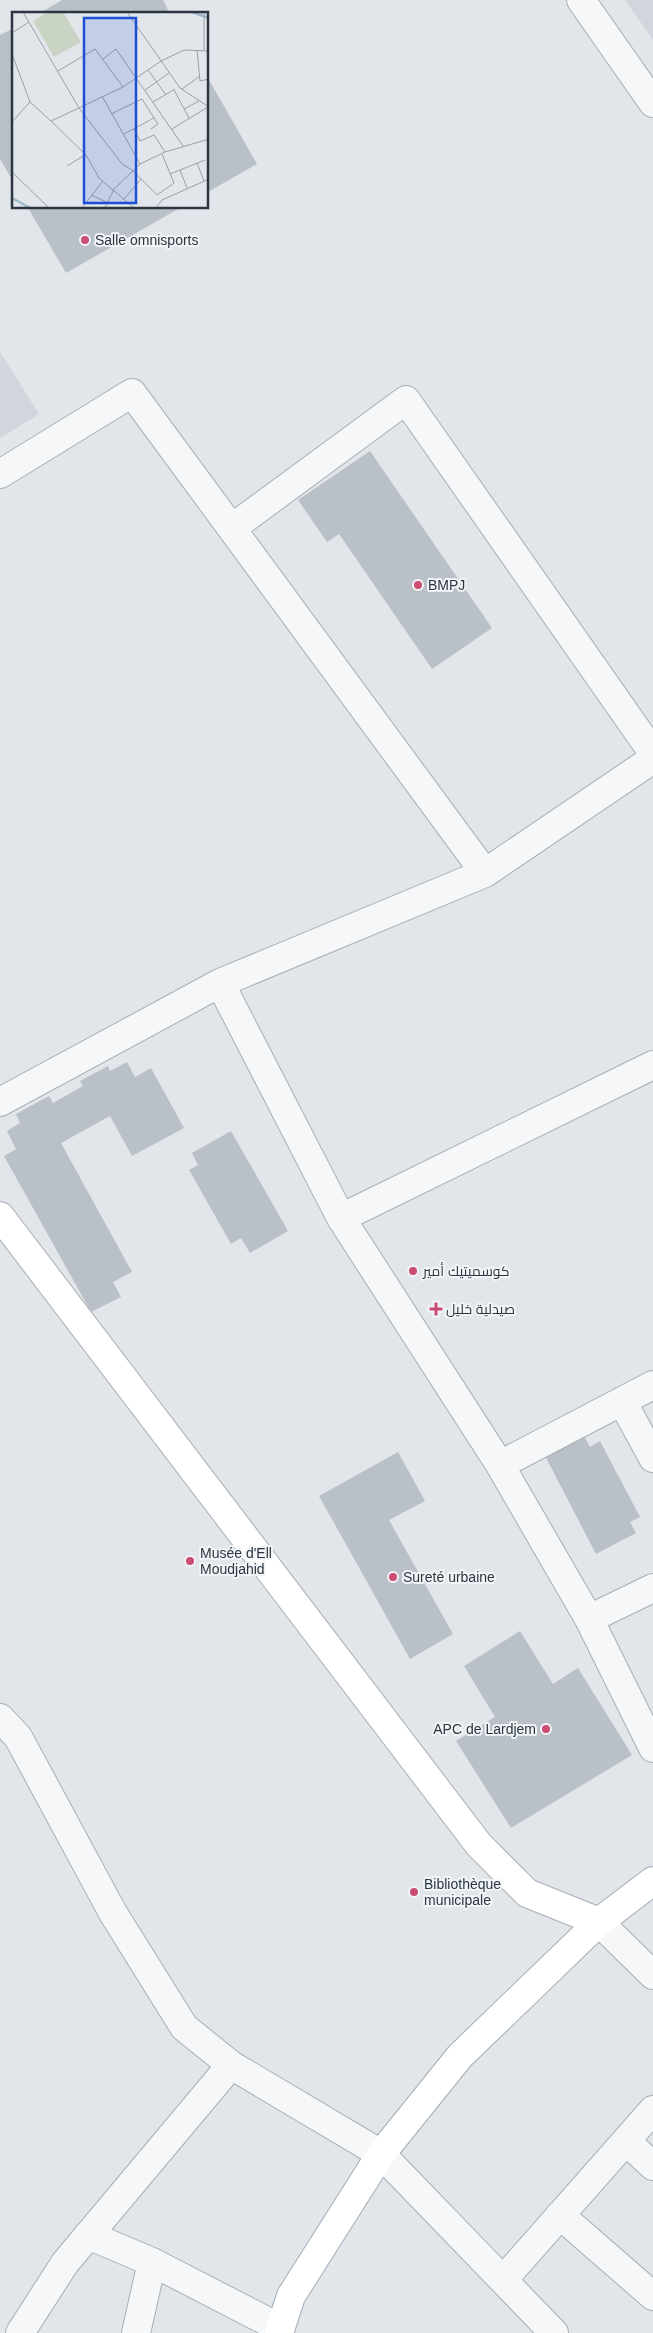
<svg xmlns="http://www.w3.org/2000/svg" width="653" height="2333" font-family="Arial,Cairo,sans-serif">
<rect width="100%" height="100%" fill="#e2e6ea"/>
<path fill="#d0d6dc" d="M625,0H653V40Z
M0,352L39,414L0,438Z"/>
<path fill="#bac0c7" d="M62,0H163L170,14H38Z
M14,28V183L0,159V35Z
M208,78L257,164L208,192Z
M28,208H180L66,273Z
M370,451L492,628L432,669L339,534L327,542L298,500Z
M127,1062L135,1077L151,1068L184,1128L132,1156L110,1116L61,1143L132,1272L113,1282L121,1297L91,1312L4,1156L16,1149L7,1131L20,1123L16,1114L49,1096L53,1103L83,1086L80,1081L108,1066L110,1071Z
M231,1131L288,1231L250,1253L241,1238L231,1244L189,1170L198,1165L192,1153Z
M582,1432L590,1447L600,1441L640,1517L630,1522L636,1533L596,1554L543,1452Z
M398,1452L425,1501L389,1520L453,1634L410,1659L319,1496Z
M520,1631L553,1684L578,1668L632,1755L511,1828L456,1741L495,1717L464,1666Z"/>
<g fill="none" stroke-linecap="round" stroke-linejoin="round">
<defs>
<path id="street" d="M581,0L653,103
M0,474L132,393L485,873
M232,528L406,400L653,753
M220,983L341,1218L500,1465L589,1619L653,1748
M0,1102L220,983L485,873L653,759
M341,1218L653,1065
M622,1401L653,1458
M500,1465L653,1385
M589,1619L653,1588
M0,1718L18,1737L113,1913L184,2027L231,2065L381,2154L554,2333
M599,1922L653,1975
M626,2141L653,2166
M560,2215L653,2296
M88,2235L152,2262L280,2328
M503,2280L653,2110
M20,2333L65,2263L231,2065
M136,2333L152,2262"/>
<path id="secondary" d="M0,1216L479,1845L527,1893L599,1922"/>
<path id="primary" d="M279,2333L291,2296L381,2154L460,2056L599,1922L653,1881"/>
</defs>
<use href="#street" stroke="#a7aeb4" stroke-width="30"/>
<use href="#secondary" stroke="#a7aeb4" stroke-width="30"/>
<use href="#primary" stroke="#a2adb5" stroke-width="30"/>
<use href="#street" stroke="#f5f7f8" stroke-width="28"/>
<use href="#secondary" stroke="#fff" stroke-width="28"/>
<use href="#primary" stroke="#fff" stroke-width="28"/>
</g>
<g fill="#ca4c72" stroke="#f2f5f7" stroke-width="2">
<circle cx="85" cy="240" r="5"/>
<circle cx="418" cy="585" r="5"/>
<circle cx="413" cy="1271" r="5"/>
<path d="M433.5 1301.5h5v5h5v5h-5v5h-5v-5h-5v-5h5z"/>
<circle cx="190" cy="1561" r="5"/>
<circle cx="393" cy="1577" r="5"/>
<circle cx="546" cy="1729" r="5"/>
<circle cx="414" cy="1892" r="5"/>
</g>
<g text-anchor="middle" stroke-width="4" stroke-linejoin="round" paint-order="stroke">
<g font-size="14" fill="#2b3642" stroke="#f2f5f7" text-anchor="start">
<text x="95" y="245">Salle omnisports</text>
<text x="428" y="590">BMPJ</text>
<text x="423" y="1276">كوسميتيك أمير</text>
<text x="446" y="1314">صيدلية خليل</text>
<text x="200" y="1558">Musée d'Ell<tspan x="200" dy="16">Moudjahid</tspan></text>
<text x="403" y="1582">Sureté urbaine</text>
<text x="536" y="1734" text-anchor="end">APC de Lardjem</text>
<text x="424" y="1889">Bibliothèque<tspan x="424" dy="16">municipale</tspan></text>
</g>
</g>
<g transform="translate(12 12)">
<rect width="196" height="196" fill="#e2e6ea"/>
<path d="M35,0H51L69,30L42,45L21,9Z" fill="#cad4c4"/>
<path fill="none" stroke="#9fb9c9" stroke-width="2.5" d="M180,0L197,6M0,186L18,196"/>
<path fill="none" stroke="#99a0a7" stroke-width="1" d="M11,0L67,96L111,75L149,49L172,38L197,39M115,0L168,76L197,95M192,0V38M0,21L17,10M185,38L188,69L197,67M0,42L18,90L39,109L67,96L110,152L120,158M91,47L104,37L171,134M136,58L154,83M46,59L83,37L111,75M170,77L188,64M133,78L157,61M162,78L177,106M90,84L128,152M141,90L163,77M172,97L187,89M99,102L130,87L142,106L112,122M39,109L74,143L87,166L122,196M0,110L18,90M122,117L128,129L142,123L153,140M139,117L146,112L142,106M160,117L196,95M185,151L192,169M55,154L73,143M120,158L145,183L162,171L150,142M168,158L175,176M0,160L37,196M158,162L193,148M79,183L94,190M112,187L129,167M70,196L91,169M93,196L102,177L128,152L153,140L197,127M144,196L150,188L197,167"/>
<path fill="#1d4ed8" fill-opacity="0.15" stroke="#1d4ed8" stroke-width="2.5" d="M72,6H124V191H72Z"/>
<rect width="196" height="196" fill="none" stroke="#2b3642" stroke-width="2.5"/>
</g>
</svg>
